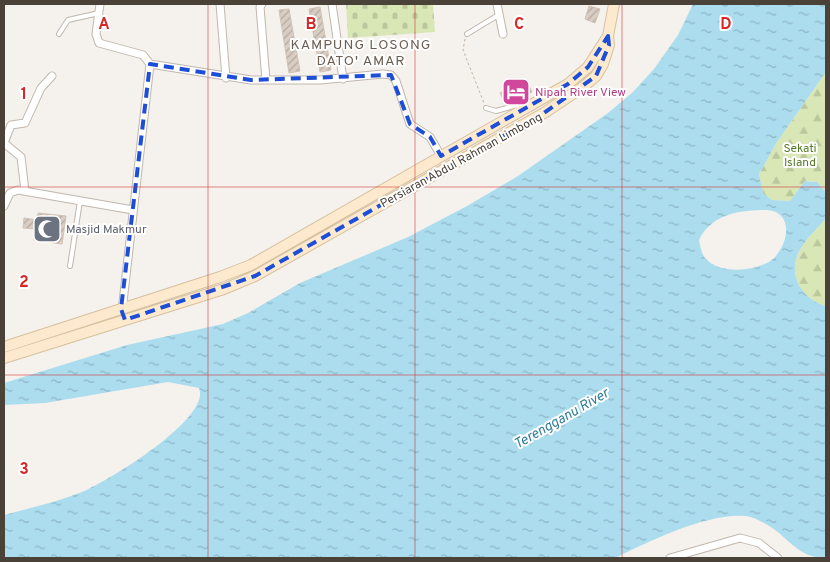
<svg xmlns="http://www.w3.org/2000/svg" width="830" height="562" font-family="Overpass,sans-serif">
<defs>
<pattern id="forest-firs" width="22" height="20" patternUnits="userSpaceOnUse" patternTransform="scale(1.25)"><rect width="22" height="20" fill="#d9e7b6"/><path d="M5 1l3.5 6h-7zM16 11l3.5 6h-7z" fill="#bcc79d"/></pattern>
<pattern id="cemetery-stones" width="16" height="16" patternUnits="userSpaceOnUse" patternTransform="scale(1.25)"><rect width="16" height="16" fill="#d9e7b6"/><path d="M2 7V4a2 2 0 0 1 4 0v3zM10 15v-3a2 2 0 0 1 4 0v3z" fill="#bcc79d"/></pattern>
<pattern id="water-ripples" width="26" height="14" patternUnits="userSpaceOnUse" patternTransform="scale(1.25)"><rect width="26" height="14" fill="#abddef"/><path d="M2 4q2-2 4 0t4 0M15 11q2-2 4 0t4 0" fill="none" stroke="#8db5c3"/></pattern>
<pattern id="building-hatch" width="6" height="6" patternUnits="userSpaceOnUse" patternTransform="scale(1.25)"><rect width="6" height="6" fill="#dacec4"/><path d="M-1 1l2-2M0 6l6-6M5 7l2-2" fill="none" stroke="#b3a9a0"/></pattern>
</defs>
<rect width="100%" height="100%" fill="#f5f1ec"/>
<path fill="url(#forest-firs)" d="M826,72V192C820,184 815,180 805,181L790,201L772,200L763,194L759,174L777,142Z
M826,218V306C799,298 785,270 803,245C809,235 819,228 826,218Z"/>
<path fill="url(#cemetery-stones)" d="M346,4H433L435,32L348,38Z"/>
<path fill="url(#water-ripples)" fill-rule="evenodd" d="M693,4H826V72L777,142L759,174L763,193L772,200L790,201L805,181L817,182L826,192V218C819,228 809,235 803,245C785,270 799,298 826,306V558C800,558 791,541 771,527C764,523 754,517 746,516C709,512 649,541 615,558H4V515C30,508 57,502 82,492C107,482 212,418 199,388L168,382L45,403L4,405V383L127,345L223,324L248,313L300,283L408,237L467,206L518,176L608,113L633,92L654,69L678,35ZM761,210C765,210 772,210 776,212C794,222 785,248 773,259C757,272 719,275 705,258C701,253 700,245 699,240C711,215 736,211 761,210Z"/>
<path fill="url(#building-hatch)" stroke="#d1c2b5" d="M589,6L600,9L595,23L585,19Z
M320,7L331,70L320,72L309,9Z
M289,9L300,71L289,73L279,10Z
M526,80L532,92L506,104L500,93Z
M38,213L66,216L62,244L34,240L36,229L23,228L24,218L37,220Z"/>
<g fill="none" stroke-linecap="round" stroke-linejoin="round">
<defs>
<path id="lane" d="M59,34L68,20L99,13
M467,34L500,14
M486,108L496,111L521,104L524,109
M70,266L80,201"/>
<path id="street" d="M100,4L96,34L99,43L143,55L150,64L122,311
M220,4L226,78
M262,4L260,7L266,80
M332,4L343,79
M497,4L503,34
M150,64L251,80H320L383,74L391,75L396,81L410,124L430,137L441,156
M25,191L21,157L4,143L11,125L25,123L41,88L52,76
M4,206L10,193L18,190L133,210
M670,558L740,538L759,543L778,558"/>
<path id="secondary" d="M4,347L220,277L251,265L568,84L588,67L608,36
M4,358L224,289L255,276L544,113L583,87L596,76L603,64L609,45L608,36L614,4"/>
</defs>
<use href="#lane" stroke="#c1b7ae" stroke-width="6"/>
<use href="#street" stroke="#c1b7ae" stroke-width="9"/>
<use href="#secondary" stroke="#d6c09f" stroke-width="12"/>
<path stroke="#c2b1a0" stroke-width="1" stroke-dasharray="2.5 2.5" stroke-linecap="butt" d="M465,39L463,50L484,103"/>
<use href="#lane" stroke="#fff" stroke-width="4"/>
<use href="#street" stroke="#fff" stroke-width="7"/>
<use href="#secondary" stroke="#fdeace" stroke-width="10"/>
</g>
<path fill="none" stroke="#1d4ed8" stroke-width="4" stroke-dasharray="10 6" stroke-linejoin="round" d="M608,36L609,45L596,76L544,113L255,276L125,320L121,309L150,64L251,80L391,75L410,124L430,137L441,156L568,84L588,67Z"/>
<path fill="none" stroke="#d62828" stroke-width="1" stroke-opacity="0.55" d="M208,4V558M415,4V558M622,4V558M4,187H826M4,375H826"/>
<defs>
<symbol id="hotel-square" viewBox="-11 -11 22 22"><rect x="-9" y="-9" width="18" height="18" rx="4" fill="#d1479c" stroke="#fff"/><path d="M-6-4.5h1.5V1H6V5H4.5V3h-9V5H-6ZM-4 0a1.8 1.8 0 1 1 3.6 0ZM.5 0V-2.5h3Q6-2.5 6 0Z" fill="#fff"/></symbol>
<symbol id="mosque-square" viewBox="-11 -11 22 22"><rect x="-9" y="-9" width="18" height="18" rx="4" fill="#6b7280" stroke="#fff"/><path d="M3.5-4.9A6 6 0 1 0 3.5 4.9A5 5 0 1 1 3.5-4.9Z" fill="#fff"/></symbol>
</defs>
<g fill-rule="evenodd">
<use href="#hotel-square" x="500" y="76" width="32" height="32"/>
<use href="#mosque-square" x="31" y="213" width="32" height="32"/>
</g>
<g text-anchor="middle" stroke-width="4" stroke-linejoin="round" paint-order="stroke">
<g font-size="12" fill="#b23c85" stroke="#fff" text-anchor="start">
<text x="535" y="96">Nipah River View</text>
</g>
<g font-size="12" fill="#567b2d" stroke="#fff">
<text x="800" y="152">Sekati<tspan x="800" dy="14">Island</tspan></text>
</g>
<g font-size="12" fill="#4a4139" stroke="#fff">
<text transform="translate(461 160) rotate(-29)" y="4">Persiaran Abdul Rahman Limbong</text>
</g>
<g font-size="12" fill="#5b616d" stroke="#fff" text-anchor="start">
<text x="66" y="233">Masjid Makmur</text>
</g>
<g font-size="14" letter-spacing="1" fill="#6c5d51" stroke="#fff">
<text x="361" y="49">KAMPUNG LOSONG<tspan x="361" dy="16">DATO' AMAR</tspan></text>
</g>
<g font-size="14" font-style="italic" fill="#307e9b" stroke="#fff">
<text transform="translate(561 418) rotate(-30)" y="5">Terengganu River</text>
</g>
</g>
<g font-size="16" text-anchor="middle" font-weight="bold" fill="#d62828" stroke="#fff" stroke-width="4" stroke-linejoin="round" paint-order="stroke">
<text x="104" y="29">A</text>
<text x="311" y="29">B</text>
<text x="519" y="29">C</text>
<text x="726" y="29">D</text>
<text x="24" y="99">1</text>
<text x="24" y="287">2</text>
<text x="24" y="474">3</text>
</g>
<rect width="830" height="562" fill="none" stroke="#4a4139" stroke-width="10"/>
</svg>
